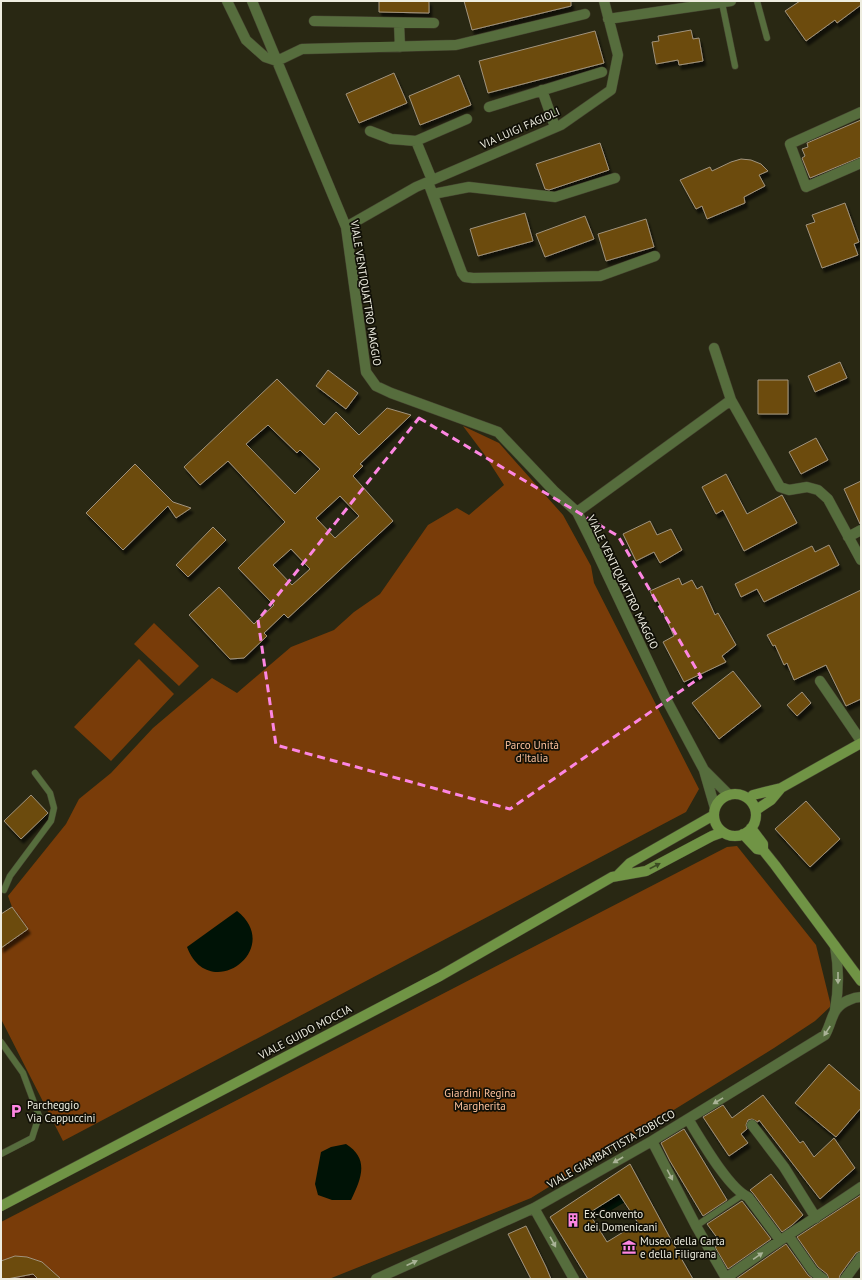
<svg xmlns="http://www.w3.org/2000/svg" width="862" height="1280" font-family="'PT Sans',sans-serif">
<defs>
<filter id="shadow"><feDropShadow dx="2.5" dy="4.5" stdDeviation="1" flood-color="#0009"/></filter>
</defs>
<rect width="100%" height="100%" fill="#292813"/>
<path fill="#793c09" d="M463,426L499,443L563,515L591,566L594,583L699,789L686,812L63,1141L1,1019V948L28,929L12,907L8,896L66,824L79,799L111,773L153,728L212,678L237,693L291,647L334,630L354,612L380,594L428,525L457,508L469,515L504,485L484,454Z
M154,623L199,666L179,686L134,644Z
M139,659L174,694L111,761L74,727Z
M737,846L816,945L831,1006L815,1021L774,1048L531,1198L329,1279H1V1222L727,847Z"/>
<path fill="#001306" d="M237,911C285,949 209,1005 187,947Z
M346,1144C370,1159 361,1179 351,1200H332L318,1195L315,1184L321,1152L331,1147Z
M620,1194L625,1202L598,1218L595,1215L592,1217L589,1213Z"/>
<path fill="#6c4b07" stroke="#a1937e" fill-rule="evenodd" filter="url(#shadow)" d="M379,1H429V13L379,12Z
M464,1H571V6L472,30Z
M800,1H861V5L837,23L835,20L806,41L785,11Z
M691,30L693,39L699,38L703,61L679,65L678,60L656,64L652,42L659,41L658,36Z
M595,31L604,63L488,93L479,61Z
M394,73L407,103L359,123L346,94Z
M459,75L471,105L420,125L409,96Z
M861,120V157L810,178L802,158L805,156L802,149L808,147L807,143Z
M600,143L609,170L549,190L545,189L536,164Z
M741,159L751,160L761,164L768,171L759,175L765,186L744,197L745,203L707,219L702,206L696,209L680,180L710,167L712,171L731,162Z
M845,203L859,242L854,244L858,255L822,268L806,225L815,222L812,215Z
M525,213L533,241L478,256L470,229Z
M585,216L594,239L545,257L536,234Z
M646,219L654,247L606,261L598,234Z
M840,362L847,378L815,392L808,376Z
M328,370L358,393L346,409L316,386Z
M277,379L324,425L336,412L359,435L387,408L411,415L360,464L363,466L353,476L393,521L288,618L284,614L264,633L267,636L244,658L230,659L189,615L219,587L254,624L274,605L238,568L285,522L228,461L200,485L184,467ZM268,425L297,453L300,450L320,469L295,494L246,444ZM340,496L359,516L335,538L316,518ZM291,549L310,569L292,585L273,565Z
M758,380H788V414H758Z
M816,438L828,460L801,474L789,452Z
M135,464L173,502L191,508L176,518L168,506L123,550L86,513Z
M726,474L747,514L782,495L797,523L744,551L723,510L716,514L702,487Z
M861,481V524H860L844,489Z
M650,521L657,535L671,529L682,550L660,563L654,552L636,561L623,534Z
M213,527L226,540L188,577L176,565Z
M829,545L839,565L764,602L757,589L741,597L735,584L812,546L815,552Z
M679,578L682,585L692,580L697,589L702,586L715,615L718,613L736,645L722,656L726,662L684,682L663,642L674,636L658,601L655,602L650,591Z
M861,590V699L846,706L826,665L794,680L787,663L784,665L775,645L773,646L767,635Z
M733,671L761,706L719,739L692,703Z
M802,692L811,703L797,716L787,705Z
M31,795L48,813L21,839L4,821Z
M806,801L840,839L810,867L775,829Z
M12,907L28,929L1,948V914Z
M829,1064L861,1092V1108L836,1137L795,1103Z
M763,1095L800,1143L803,1141L814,1157L834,1138L855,1168L820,1199L759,1120L758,1122L752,1119L748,1120L746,1125L747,1129L741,1134L748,1143L729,1156L703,1117L723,1105L732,1118Z
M684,1129L727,1200L703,1216L670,1161L661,1143Z
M630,1164L681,1258L693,1279H588L550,1217ZM619,1194L638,1223L607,1242L589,1213Z
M771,1174L803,1215L792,1225L782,1232L753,1193L750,1190Z
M861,1195V1251L856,1253L840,1275L839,1279H829L827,1274L818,1267L797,1237Z
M742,1201L771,1239L728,1269L715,1247L721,1243L707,1224Z
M526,1226L546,1267L551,1279H531L508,1234Z
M786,1244L808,1275L813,1279H736Z
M15,1256L27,1257L42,1262L61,1279H38L33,1274L7,1279H1V1261Z"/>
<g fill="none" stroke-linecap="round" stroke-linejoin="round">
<defs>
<path id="lane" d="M757,1L767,38
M722,3L735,66
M4,890L10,876L51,821L54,808L50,793L35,773
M1,1042L23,1073L39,1116L32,1138L1,1154
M696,1226L742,1195"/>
<path id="street" d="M227,1L246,40L265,57L277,61L302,49L456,45L585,14
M252,1L346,227L366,372L376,386L391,393L498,432L554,491L577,512L591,540L665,697L704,770L715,808
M608,19L731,1
M314,21L434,23
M399,23L400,47
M542,90L555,127
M489,107L602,72
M861,112L790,144L806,187L861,163
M370,131L391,139L416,141
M432,180L416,141L467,119
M428,182L462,273L465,277L473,278L600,276L655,256
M433,194L469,187L555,197L615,178
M346,227L416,187L561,125L611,90L618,55L604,1
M714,348L731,400L780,487L789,490L807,487L818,490L828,499L861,560
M577,512L731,400
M848,537L861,530
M820,681L861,741
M704,770L729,795
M835,1010C839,988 839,968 835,946
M688,1119C700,1138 728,1188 748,1197L780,1240
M752,1125L784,1167L816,1218
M652,1141L696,1226L726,1278
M534,1208L574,1279
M788,1235L813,1271L823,1279
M376,1279L534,1208L652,1141L825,1035C833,1021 831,1007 849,1000C853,998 857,997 861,997
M725,1279C769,1246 816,1218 861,1187
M845,1279L861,1257"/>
<path id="secondary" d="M714 815a21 21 0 1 1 42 0a21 21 0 1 1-42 0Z
M749,799L753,795L781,788L861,743
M756,810L771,800L781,788
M751,828L763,844V850
M743,834L757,849L763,850L775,865L861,981
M618,875L630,863L714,815
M1,1206L440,976L612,877L646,871L712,836L723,832"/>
</defs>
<use href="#lane" stroke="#454430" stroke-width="7"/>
<use href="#street" stroke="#454430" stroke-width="11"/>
<use href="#secondary" stroke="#454430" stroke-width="11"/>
<use href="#lane" stroke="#566d3d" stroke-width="6"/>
<use href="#street" stroke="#566d3d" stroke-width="10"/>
<use href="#secondary" stroke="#709445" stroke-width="10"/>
</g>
<defs><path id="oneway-solid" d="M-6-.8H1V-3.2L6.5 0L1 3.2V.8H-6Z"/></defs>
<use fill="#3c4b23" href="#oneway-solid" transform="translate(655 866) rotate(-27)"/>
<g fill="#aab397">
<use href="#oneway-solid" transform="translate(838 978) rotate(90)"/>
<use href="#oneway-solid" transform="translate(827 1031) rotate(123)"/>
<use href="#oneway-solid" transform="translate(718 1101) rotate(149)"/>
<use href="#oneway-solid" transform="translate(618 1160) rotate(150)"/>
<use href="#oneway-solid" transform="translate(670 1175) rotate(62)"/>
<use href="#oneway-solid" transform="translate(553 1242) rotate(61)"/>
<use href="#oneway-solid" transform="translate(758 1256) rotate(-35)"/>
<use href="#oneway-solid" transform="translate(412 1263) rotate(-24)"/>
</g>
<path fill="none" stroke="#fd86e2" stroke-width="3" stroke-dasharray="8 5" stroke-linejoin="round" d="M419,418L618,536L701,677L510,809L276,745L258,620Z"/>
<defs>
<symbol id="parking-bare" viewBox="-9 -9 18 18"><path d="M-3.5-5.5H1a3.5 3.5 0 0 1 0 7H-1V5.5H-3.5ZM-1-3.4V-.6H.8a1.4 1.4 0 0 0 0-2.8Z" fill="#fd86e2" stroke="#111007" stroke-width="2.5" paint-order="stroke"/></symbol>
<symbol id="building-bare" viewBox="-9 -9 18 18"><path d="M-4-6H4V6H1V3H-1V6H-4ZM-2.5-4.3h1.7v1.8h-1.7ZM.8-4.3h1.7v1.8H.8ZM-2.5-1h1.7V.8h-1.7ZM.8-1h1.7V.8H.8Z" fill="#fd86e2" stroke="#111007" stroke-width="2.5" paint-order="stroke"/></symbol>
<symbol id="museum-bare" viewBox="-9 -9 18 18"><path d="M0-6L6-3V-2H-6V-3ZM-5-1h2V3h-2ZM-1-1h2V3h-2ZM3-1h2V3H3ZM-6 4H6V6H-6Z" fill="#fd86e2" stroke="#111007" stroke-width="2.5" paint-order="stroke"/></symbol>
</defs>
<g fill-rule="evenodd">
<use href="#parking-bare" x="6" y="1101" width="20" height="20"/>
<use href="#building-bare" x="563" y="1210" width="20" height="20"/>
<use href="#museum-bare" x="619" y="1237" width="20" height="20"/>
</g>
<g text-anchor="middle" stroke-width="3.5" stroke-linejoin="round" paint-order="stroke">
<g font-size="11" fill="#eeede0" stroke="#111007">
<text transform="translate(520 128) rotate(-24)" y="4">VIA LUIGI FAGIOLI</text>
<text transform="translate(366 293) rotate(81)" y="4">VIALE VENTIQUATTRO MAGGIO</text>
<text transform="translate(623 582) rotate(64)" y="4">VIALE VENTIQUATTRO MAGGIO</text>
<text transform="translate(305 1032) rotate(-28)" y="4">VIALE GUIDO MOCCIA</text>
<text transform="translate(611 1149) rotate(-30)" y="4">VIALE GIAMBATTISTA ZOBICCO</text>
</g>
<g font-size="11" fill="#fdc29d" stroke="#111007">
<text x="532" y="749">Parco Unità<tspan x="532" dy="13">d'Italia</tspan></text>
<text x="480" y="1097">Giardini Regina<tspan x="480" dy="13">Margherita</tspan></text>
</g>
<g font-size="11" fill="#eeede0" stroke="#111007" text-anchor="start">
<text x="27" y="1109">Parcheggio<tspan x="27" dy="13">Via Cappuccini</tspan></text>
<text x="584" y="1218">Ex-Convento<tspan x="584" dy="13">dei Domenicani</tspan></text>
<text x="640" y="1245">Museo della Carta<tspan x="640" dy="13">e della Filigrana</tspan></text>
</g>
</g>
<rect width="862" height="1280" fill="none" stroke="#eeede0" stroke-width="4"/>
</svg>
